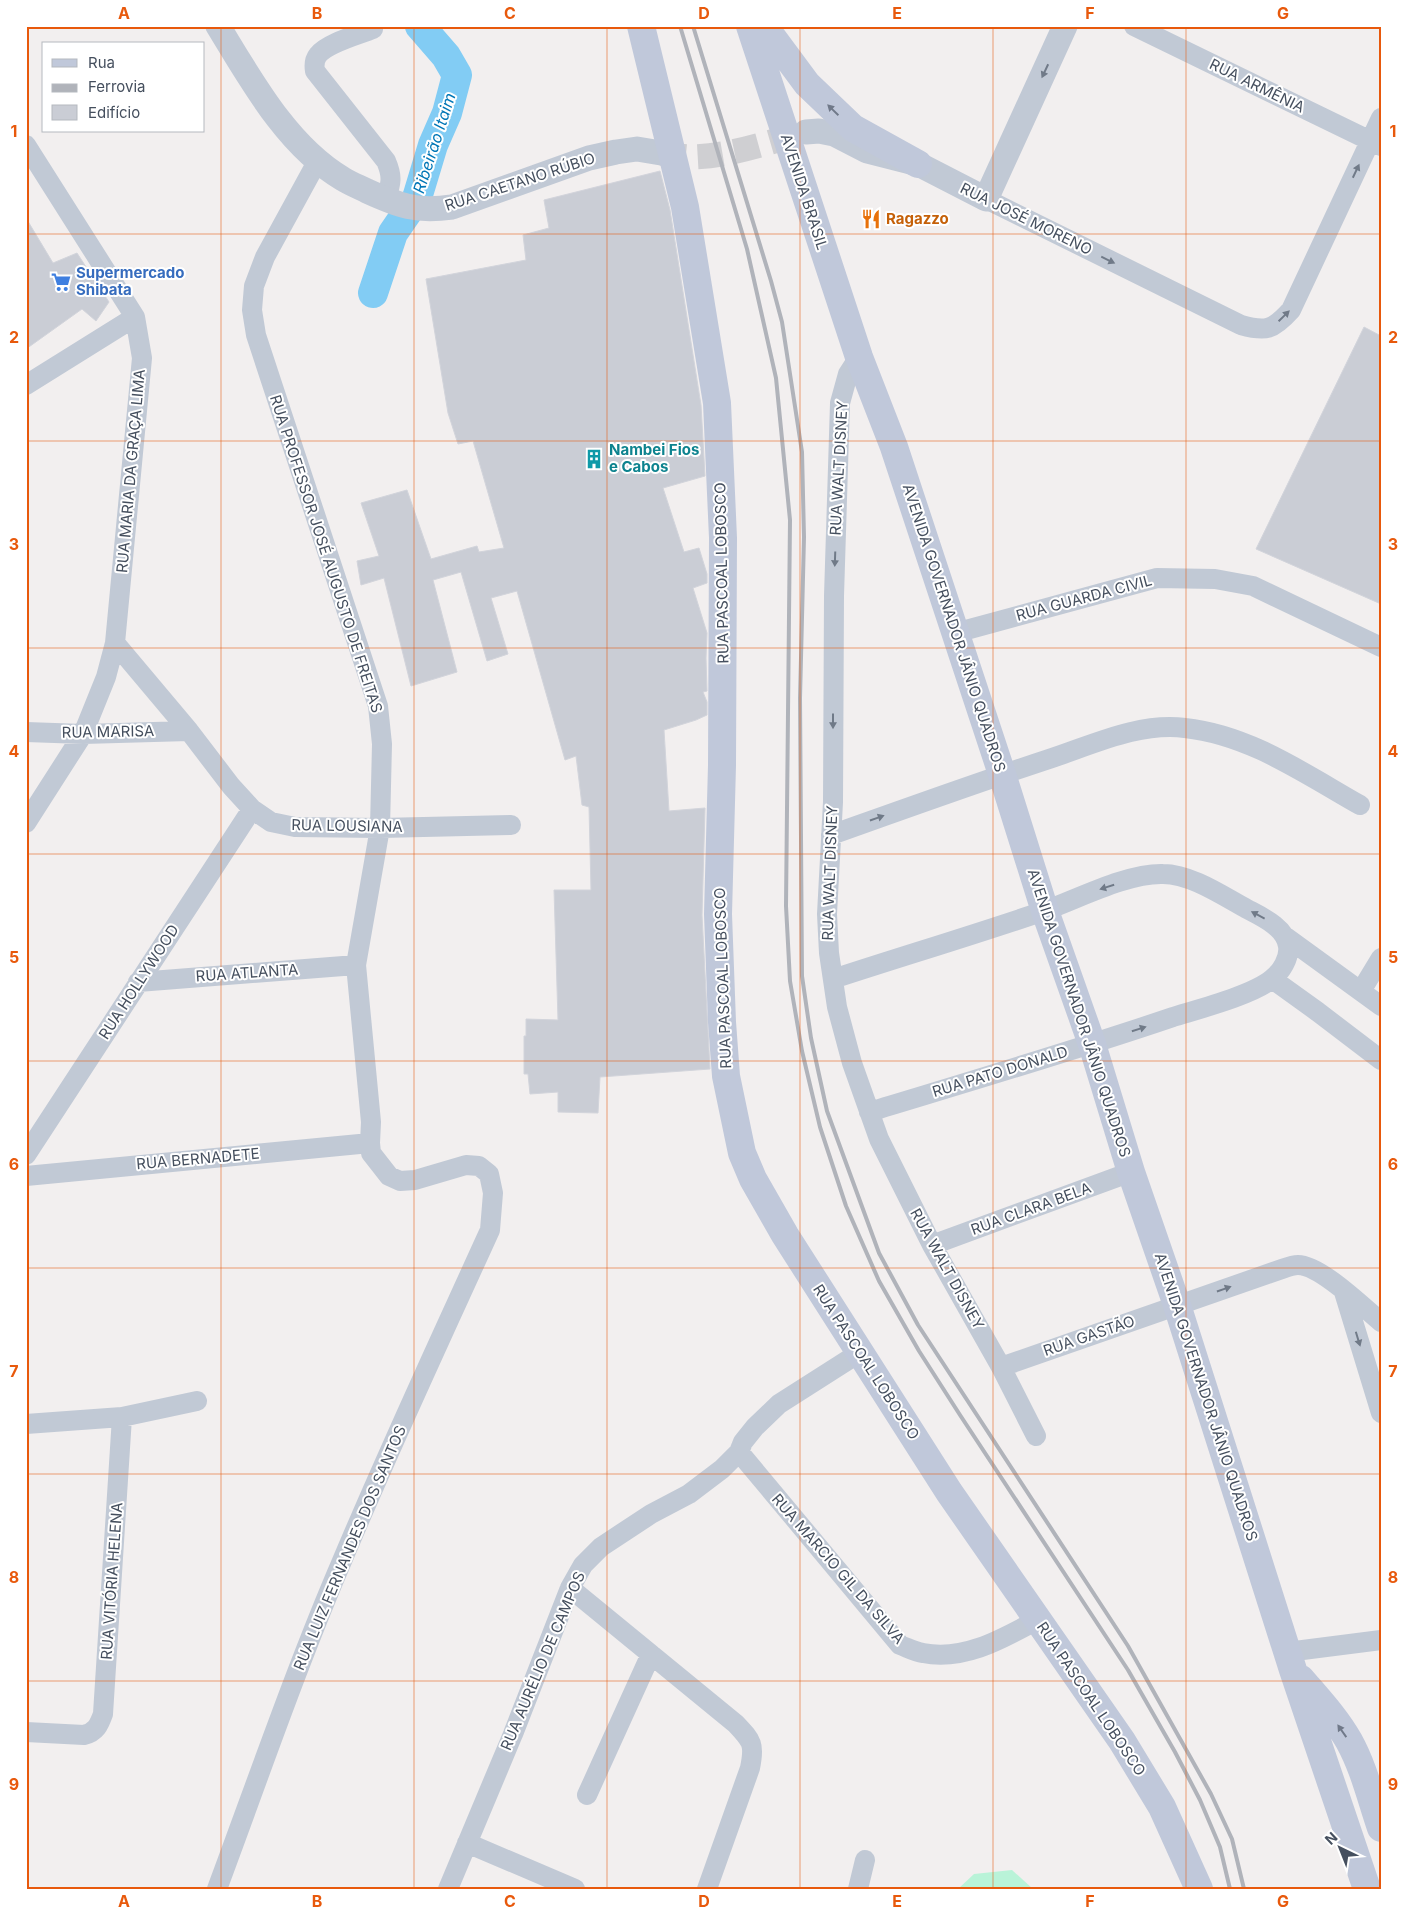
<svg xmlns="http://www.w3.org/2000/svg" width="1407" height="1915" font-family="Inter,sans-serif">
<rect width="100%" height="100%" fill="#f2efef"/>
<path fill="#b9f3d8" d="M1012,1870L1033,1889H958L974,1874Z"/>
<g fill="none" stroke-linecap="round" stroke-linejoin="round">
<path stroke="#82ccf4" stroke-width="30" d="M373,293L393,233L417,198L433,145L447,113L457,75L446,56L420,26"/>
</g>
<path fill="#cacdd5" stroke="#d2d4db" d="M660,171L670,210L701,405L705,476L663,488L684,552L699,548L707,574V583L693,588L707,633L706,658L707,691L703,692L707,702V715L696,720L664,730L669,811L705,808L702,915L710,1069L600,1077L598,1113L558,1112V1092L530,1094L528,1074H524V1036H526V1019L558,1020L554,890H591L589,807L582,805L576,756L565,760L517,591L491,598L508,654L487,661L461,572L433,580L457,672L411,686L384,578L361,585L357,561L379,556L361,503L407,490L431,559L477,546L479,552L504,548L473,441L458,444L448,413L426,279L526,260L523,235L549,228L544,200Z
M26,218L53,263L77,253L109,302L96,321L82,309L26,349Z
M1364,327L1381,336V604L1256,549Z"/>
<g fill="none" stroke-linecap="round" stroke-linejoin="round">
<path stroke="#cfcfd2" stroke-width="25" stroke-dasharray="25 12" stroke-linecap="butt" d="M661,153C671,154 682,157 692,157C731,156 769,142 806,132"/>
<path stroke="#c1c9d5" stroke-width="20" d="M1134,26L1381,146
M373,29C358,35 327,43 318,55C314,60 314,65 315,71L386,161C393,177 391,183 386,200
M26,145L135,317L142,358L115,643L106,677L83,734L26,823
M986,199L1241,325C1266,332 1273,330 1291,310L1381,118
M859,357L848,374L840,403L834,596L833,802L827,914L829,953L837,1007L852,1063L879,1139L932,1245L1001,1367L1036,1436
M26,385L135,317
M955,633L1157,578L1215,579L1253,586L1381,647
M115,643L189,731L231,786L252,809L271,822L295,827L380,828L511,825
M26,732L83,734L189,731
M831,835C904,809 976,783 1049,759C1092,745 1139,722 1185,728C1250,735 1305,774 1360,805
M1286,937L1381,1006
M833,979C903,956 974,935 1044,911C1078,899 1127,873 1163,874C1191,874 1223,896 1247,909C1262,917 1285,927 1288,946C1290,958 1281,972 1272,979C1253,995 1199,1009 1173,1017C1073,1051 971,1081 869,1112
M1272,979L1318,1012L1381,1060
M138,982L356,965
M1361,991L1381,958
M26,1155L252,809
M26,1176L370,1143
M932,1245L1131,1172
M1344,1292L1381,1413
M1001,1367L1279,1270C1285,1268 1292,1265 1298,1265C1320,1265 1363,1307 1381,1322
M26,1424L122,1417L197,1401
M739,1452L900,1645C908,1648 915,1652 923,1653C964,1661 1002,1639 1037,1620
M570,1588L736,1724C752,1741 755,1744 750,1768L707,1889
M1287,1652L1381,1640
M26,1732L84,1735C96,1732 99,1725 103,1714L122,1417
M587,1795L651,1654
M467,1843L575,1889
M217,1889C258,1779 296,1668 342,1561C389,1449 440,1340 490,1230L493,1193L489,1174L479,1166L466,1165L415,1180L400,1181L389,1176L371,1153L370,1143L371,1122L356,965L380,828L382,744L378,706L256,335L252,310L254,286L265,257L318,160
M448,1889L513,1734L570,1588L583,1565L601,1547L651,1514L689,1494L722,1469L739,1452L743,1442L755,1427L779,1404L859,1353
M858,1889L865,1860"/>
<path stroke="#c1c9d5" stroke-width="25" d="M218,26C251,80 287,146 343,179C351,184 359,187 367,191C400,206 416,212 452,207L589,158L616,152L637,149L661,153
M806,132L819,131L834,134L867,151L918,164L986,199L1065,26"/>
<path stroke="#c0c8da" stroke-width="28" d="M641,26L685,207L717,403L723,538L722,765L718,914L722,1022L726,1076L742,1153L753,1179L785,1235L949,1492L1122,1741L1162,1807L1199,1889
M750,26L859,357L894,447L1002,774L1045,911L1092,1044L1131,1172L1177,1305L1293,1670L1367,1889
M764,26L807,84L853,128L918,164
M1301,1679C1318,1699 1336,1718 1349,1741C1364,1768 1371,1799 1381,1828"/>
<path stroke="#b0b3ba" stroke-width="4" d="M680,26L747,249L776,378L790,520L786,906L790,981L802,1051L820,1127L846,1206L879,1281L919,1351L960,1415L1128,1670L1175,1752L1200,1800L1220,1847L1230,1889
M693,26L771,281L782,322L802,452L804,537L800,698L802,976L811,1038L827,1111L879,1253L918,1325L1128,1646L1211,1794L1232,1839L1244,1889"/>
</g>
<defs><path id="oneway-solid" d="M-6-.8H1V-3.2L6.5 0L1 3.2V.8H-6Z" transform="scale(1.25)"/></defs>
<g fill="#707a88">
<use href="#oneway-solid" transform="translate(1045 71) rotate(115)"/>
<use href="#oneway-solid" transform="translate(1356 171) rotate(-65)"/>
<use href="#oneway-solid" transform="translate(1108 260) rotate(26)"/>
<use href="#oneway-solid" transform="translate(1284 316) rotate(-44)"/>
<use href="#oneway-solid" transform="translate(835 559) rotate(92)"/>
<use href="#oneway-solid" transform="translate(833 721) rotate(90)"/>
<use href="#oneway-solid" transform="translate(877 818) rotate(-19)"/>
<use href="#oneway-solid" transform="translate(1107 887) rotate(163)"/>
<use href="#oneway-solid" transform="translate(1258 915) rotate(-152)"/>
<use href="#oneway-solid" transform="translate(1139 1029) rotate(-18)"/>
<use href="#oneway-solid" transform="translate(1224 1289) rotate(-19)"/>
<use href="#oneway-solid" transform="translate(1358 1339) rotate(73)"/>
</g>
<g fill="#707989">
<use href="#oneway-solid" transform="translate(833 110) rotate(-136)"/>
<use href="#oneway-solid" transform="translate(1342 1731) rotate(-125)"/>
</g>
<path fill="none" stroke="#e8590c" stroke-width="1" stroke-opacity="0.55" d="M221,26V1889M414,26V1889M607,26V1889M800,26V1889M993,26V1889M1186,26V1889M26,234H1381M26,441H1381M26,648H1381M26,854H1381M26,1061H1381M26,1268H1381M26,1474H1381M26,1681H1381"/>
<defs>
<symbol id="restaurant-bare" viewBox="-9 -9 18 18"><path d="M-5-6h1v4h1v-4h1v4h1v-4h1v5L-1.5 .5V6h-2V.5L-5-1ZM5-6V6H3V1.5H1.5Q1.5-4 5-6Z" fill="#e8710a" stroke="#fff" stroke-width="2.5" paint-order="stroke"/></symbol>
<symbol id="supermarket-bare" viewBox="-9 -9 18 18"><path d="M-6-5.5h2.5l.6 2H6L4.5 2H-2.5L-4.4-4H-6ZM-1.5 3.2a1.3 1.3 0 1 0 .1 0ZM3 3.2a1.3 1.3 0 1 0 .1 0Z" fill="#3f7fe0" stroke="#fff" stroke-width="2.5" paint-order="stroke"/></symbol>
<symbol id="building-bare" viewBox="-9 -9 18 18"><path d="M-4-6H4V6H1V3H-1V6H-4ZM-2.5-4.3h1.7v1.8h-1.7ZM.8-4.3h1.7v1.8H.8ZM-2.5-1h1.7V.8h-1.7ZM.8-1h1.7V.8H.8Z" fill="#0f9aa8" stroke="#fff" stroke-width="2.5" paint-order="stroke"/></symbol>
</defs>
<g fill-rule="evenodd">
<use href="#restaurant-bare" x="857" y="205" width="28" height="28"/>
<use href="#supermarket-bare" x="47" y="268" width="28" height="28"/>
<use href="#building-bare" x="580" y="445" width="28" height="28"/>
</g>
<g text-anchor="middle" stroke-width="4" stroke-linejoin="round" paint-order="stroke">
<g font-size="15" fill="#454f5e" stroke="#fff">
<text transform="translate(1257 86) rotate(26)" y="5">RUA ARMÊNIA</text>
<text transform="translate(520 182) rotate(-18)" y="5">RUA CAETANO RÚBIO</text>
<text transform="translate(804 192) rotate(72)" y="5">AVENIDA BRASIL</text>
<text transform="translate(1026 219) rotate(26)" y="5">RUA JOSÉ MORENO</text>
<text transform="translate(839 468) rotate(-87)" y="5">RUA WALT DISNEY</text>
<text transform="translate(131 471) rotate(-85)" y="5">RUA MARIA DA GRAÇA LIMA</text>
<text transform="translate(326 554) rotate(72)" y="5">RUA PROFESSOR JOSÉ AUGUSTO DE FREITAS</text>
<text transform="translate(722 573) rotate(-91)" y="5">RUA PASCOAL LOBOSCO</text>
<text transform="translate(1084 598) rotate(-15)" y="5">RUA GUARDA CIVIL</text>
<text transform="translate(954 628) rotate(72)" y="5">AVENIDA GOVERNADOR JÂNIO QUADROS</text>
<text transform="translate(108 732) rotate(-1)" y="5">RUA MARISA</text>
<text transform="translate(347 826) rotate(1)" y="5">RUA LOUSIANA</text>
<text transform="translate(830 873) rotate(-88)" y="5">RUA WALT DISNEY</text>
<text transform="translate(247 973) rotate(-4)" y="5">RUA ATLANTA</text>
<text transform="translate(723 978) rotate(-92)" y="5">RUA PASCOAL LOBOSCO</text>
<text transform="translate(139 982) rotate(-57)" y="5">RUA HOLLYWOOD</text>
<text transform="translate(1079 1013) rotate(72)" y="5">AVENIDA GOVERNADOR JÂNIO QUADROS</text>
<text transform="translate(1000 1072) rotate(-17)" y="5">RUA PATO DONALD</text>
<text transform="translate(198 1159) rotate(-5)" y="5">RUA BERNADETE</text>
<text transform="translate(1031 1209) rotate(-20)" y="5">RUA CLARA BELA</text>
<text transform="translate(947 1269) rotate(61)" y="5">RUA WALT DISNEY</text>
<text transform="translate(1089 1336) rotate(-19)" y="5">RUA GASTÃO</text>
<text transform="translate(866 1362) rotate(57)" y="5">RUA PASCOAL LOBOSCO</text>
<text transform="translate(1206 1397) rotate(72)" y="5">AVENIDA GOVERNADOR JÂNIO QUADROS</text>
<text transform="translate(350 1548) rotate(-67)" y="5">RUA LUIZ FERNANDES DOS SANTOS</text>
<text transform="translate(838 1569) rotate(49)" y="5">RUA MARCIO GIL DA SILVA</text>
<text transform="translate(112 1581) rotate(-86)" y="5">RUA VITÓRIA HELENA</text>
<text transform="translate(543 1661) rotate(-67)" y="5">RUA AURÉLIO DE CAMPOS</text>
<text transform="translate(1091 1699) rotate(56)" y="5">RUA PASCOAL LOBOSCO</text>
</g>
<g font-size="15" font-weight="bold" fill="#c56008" stroke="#fff" text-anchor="start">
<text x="886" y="224">Ragazzo</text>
</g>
<g font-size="15" font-weight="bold" fill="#366cbe" stroke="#fff" text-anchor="start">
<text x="76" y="278">Supermercado<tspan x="76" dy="17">Shibata</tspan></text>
</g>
<g font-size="15" font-weight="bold" fill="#0d838f" stroke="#fff" text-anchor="start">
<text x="609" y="455">Nambei Fios<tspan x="609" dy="17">e Cabos</tspan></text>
</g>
<g font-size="16" font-style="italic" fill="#0076b6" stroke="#fff">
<text transform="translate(434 143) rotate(-72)" y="6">Ribeirão Itaim</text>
</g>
</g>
<rect width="1407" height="1915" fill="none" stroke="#ffffff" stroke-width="55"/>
<rect x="42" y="42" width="162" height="90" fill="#ffffff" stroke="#b5b9bf"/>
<rect x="52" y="59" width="25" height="8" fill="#c0c8da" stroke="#b5b9bf"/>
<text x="88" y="68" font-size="15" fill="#454f5e">Rua</text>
<rect x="52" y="84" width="25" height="8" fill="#b0b3ba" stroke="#b5b9bf"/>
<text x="88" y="92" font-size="15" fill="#454f5e">Ferrovia</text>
<rect x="52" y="105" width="25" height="15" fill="#cacdd5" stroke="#b5b9bf"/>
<text x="88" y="118" font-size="15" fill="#454f5e">Edifício</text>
<g transform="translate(1340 1848) rotate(317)" stroke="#ffffff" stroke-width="4" paint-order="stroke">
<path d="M0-4L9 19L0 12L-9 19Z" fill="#454f5e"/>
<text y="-8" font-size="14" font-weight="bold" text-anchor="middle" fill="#454f5e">N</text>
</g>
<rect x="28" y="28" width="1352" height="1860" fill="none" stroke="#e8590c" stroke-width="2"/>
<g font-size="16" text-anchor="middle" font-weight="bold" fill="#e8590c">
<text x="124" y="19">A</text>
<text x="317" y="19">B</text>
<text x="510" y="19">C</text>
<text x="704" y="19">D</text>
<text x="897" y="19">E</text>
<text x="1090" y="19">F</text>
<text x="1283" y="19">G</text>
<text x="14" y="137">1</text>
<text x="1393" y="137">1</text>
<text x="14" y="343">2</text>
<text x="1393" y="343">2</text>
<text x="14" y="550">3</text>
<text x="1393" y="550">3</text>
<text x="14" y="757">4</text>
<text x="1393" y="757">4</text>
<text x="14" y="963">5</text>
<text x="1393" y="963">5</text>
<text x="14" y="1170">6</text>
<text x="1393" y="1170">6</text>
<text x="14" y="1377">7</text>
<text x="1393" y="1377">7</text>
<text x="14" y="1583">8</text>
<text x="1393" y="1583">8</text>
<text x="14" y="1790">9</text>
<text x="1393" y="1790">9</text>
<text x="124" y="1907">A</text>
<text x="317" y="1907">B</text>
<text x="510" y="1907">C</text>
<text x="704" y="1907">D</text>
<text x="897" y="1907">E</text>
<text x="1090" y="1907">F</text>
<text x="1283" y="1907">G</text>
</g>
</svg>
